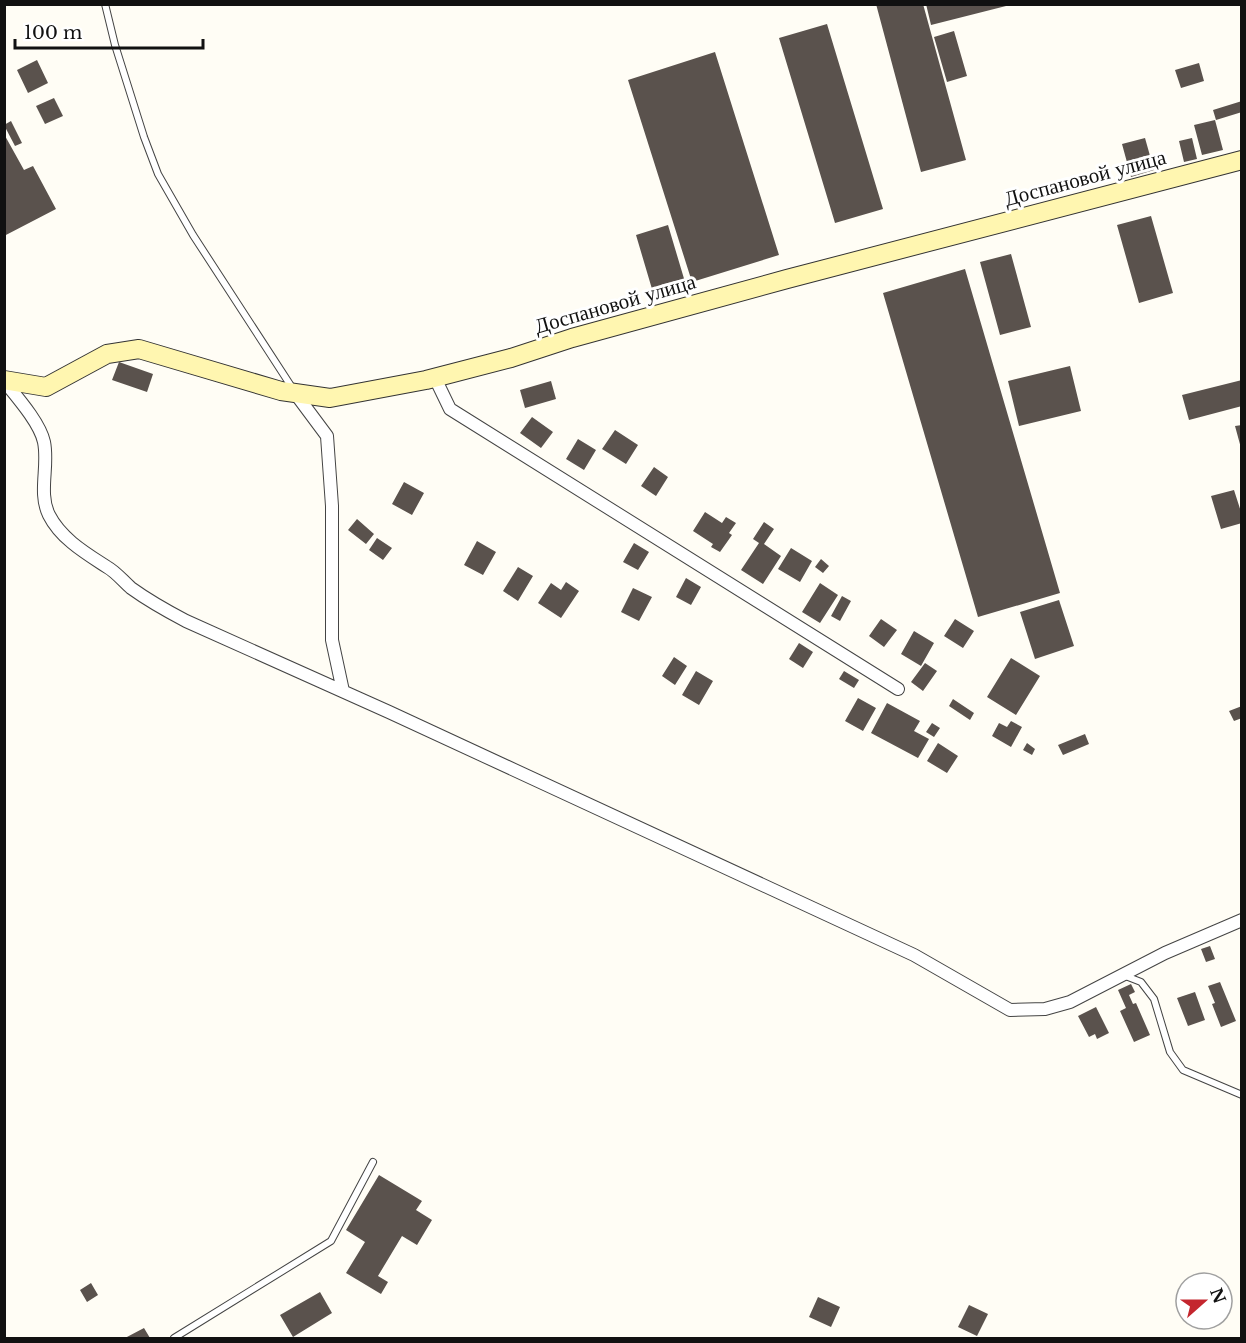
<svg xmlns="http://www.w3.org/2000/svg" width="1246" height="1343" font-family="'Libre Baskerville',serif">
<rect width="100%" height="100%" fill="#fffdf5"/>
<path fill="#5a524d" d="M876,4H923L966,160L921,172Z
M926,4H1010V5L931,25Z
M827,24L883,209L835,223L779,38Z
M954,31L967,76L947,82L934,37Z
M715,52L779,255L692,282L628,80Z
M37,60L48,83L28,93L17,70Z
M1199,63L1204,81L1181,88L1175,70Z
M54,98L63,116L45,124L36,106Z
M1242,101V112L1216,120L1213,110Z
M1215,120L1223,150L1202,155L1194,125Z
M11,121L22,143L15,146L4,125Z
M4,134L24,170L33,166L56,209L4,236Z
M1145,138L1154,170L1131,177L1122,144Z
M1192,138L1197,159L1184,162L1179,141Z
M1151,216L1173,293L1139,303L1117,225Z
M668,225L688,292L676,295L673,283L652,289L636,235Z
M1011,254L1031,327L1000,335L980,262Z
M965,269L1060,593L978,617L883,293Z
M119,362L153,374L147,392L112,380Z
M1070,366L1081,411L1019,426L1008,381Z
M1242,380V406L1189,420L1182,395Z
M551,381L556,399L525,408L520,390Z
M532,417L553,432L541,448L520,433Z
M1242,425V448H1241L1235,426Z
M615,430L638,445L626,464L602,449Z
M578,439L596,450L584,470L566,459Z
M654,467L668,477L656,496L641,486Z
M404,482L424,493L412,515L392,504Z
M1234,490L1242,515V523L1221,529L1211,496Z
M705,512L722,523L726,517L736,523L729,533L732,535L720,552L711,547L713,544L693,531Z
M357,519L374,534L366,544L348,530Z
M764,522L774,529L764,544L781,556L763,584L741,570L759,543L753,539Z
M377,538L392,548L383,560L369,550Z
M477,541L496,552L483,575L464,565Z
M634,543L649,552L638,570L623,562Z
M791,548L812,561L800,582L778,569Z
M821,559L829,566L823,573L815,567Z
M518,567L533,576L518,601L503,591Z
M686,578L701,587L691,605L676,597Z
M566,582L579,591L561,618L538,603L551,583L561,590Z
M820,583L838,595L820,623L802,612Z
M633,588L652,597L639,621L621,612Z
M842,596L851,601L840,621L831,616Z
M1059,600L1074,646L1035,659L1020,612Z
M881,619L897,630L884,647L869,636Z
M955,619L974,631L963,648L944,636Z
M914,631L934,643L921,666L901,654Z
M799,643L813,652L803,668L789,659Z
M674,657L687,666L675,685L662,676Z
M1011,658L1040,676L1016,715L987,697Z
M925,663L937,671L923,691L911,682Z
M696,671L713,681L699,705L682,695Z
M844,671L859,680L854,688L839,679Z
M858,698L876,708L863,731L845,721Z
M953,699L974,713L970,720L949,706Z
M887,703L920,721L914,731L929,739L918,758L871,733Z
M1242,706V718L1234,721L1229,711Z
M1011,721L1022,727L1011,747L992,736L999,723L1007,727Z
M932,723L940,728L934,737L926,732Z
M1085,734L1089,744L1063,755L1058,745Z
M938,743L958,756L947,773L927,761Z
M1027,743L1035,749L1032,755L1023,750Z
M1210,946L1215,959L1206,962L1201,949Z
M1220,982L1236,1021L1221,1027L1212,1004L1215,1003L1208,986Z
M1131,984L1135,992L1129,995L1133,1004L1136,1003L1150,1035L1134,1042L1120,1011L1126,1008L1118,990Z
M1195,992L1205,1020L1188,1026L1177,998Z
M1096,1007L1109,1033L1097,1039L1095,1034L1089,1037L1078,1016Z
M379,1175L422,1201L416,1210L432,1220L417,1245L402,1236L378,1276L388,1282L381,1294L346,1273L365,1242L346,1230Z
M91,1283L98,1295L87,1302L80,1290Z
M320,1292L332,1313L293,1337L280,1315Z
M818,1297L840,1307L831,1327L809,1317Z
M969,1305L988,1314L977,1336L958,1327Z
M144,1328L150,1338H125Z"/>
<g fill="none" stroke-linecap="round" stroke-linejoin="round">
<defs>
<path id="lane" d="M105,4L115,45L144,137L158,174L193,235L293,389
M1123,975L1141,982L1154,999L1170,1052L1183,1070L1242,1095
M174,1338L331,1241L373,1162"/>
<path id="street" d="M435,378L450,409L898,689
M4,381C17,397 40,423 44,442C49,466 38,493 49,515C61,539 87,554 107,567C116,572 123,581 131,588C149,601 167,611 186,621L389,712L914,955L1010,1010L1045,1009L1070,1002L1165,953L1242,920
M295,393L327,436L332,506V640L343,691"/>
<path id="secondary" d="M4,380L46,387L107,354L139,349L281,391L330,398L426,380L511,358L572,338L787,279L1242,160"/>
</defs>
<use href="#lane" stroke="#444" stroke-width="8"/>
<use href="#street" stroke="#444" stroke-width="14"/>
<use href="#secondary" stroke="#333" stroke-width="20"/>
<use href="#lane" stroke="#fff" stroke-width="6"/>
<use href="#street" stroke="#fff" stroke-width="12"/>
<use href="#secondary" stroke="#fff6b0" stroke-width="18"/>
</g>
<g text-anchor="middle" stroke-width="6" stroke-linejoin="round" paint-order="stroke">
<g font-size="21" fill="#111" stroke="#fff">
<text transform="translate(1085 178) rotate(-15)" y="7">Доспановой улица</text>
<text transform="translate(615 304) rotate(-16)" y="7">Доспановой улица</text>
</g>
</g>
<rect width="1246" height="1343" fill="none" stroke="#111111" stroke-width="12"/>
<g transform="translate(1204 1301) rotate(69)"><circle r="28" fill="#ffffff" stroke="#a0a0a0" stroke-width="1.5"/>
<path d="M0-4.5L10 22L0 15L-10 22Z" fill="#c4262e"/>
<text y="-9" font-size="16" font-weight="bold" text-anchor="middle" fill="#111111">N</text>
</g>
<path d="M15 39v9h188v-9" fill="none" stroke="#111111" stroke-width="3"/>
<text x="24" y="39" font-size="18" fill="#111111" stroke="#ffffff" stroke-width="4.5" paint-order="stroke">100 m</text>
</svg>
